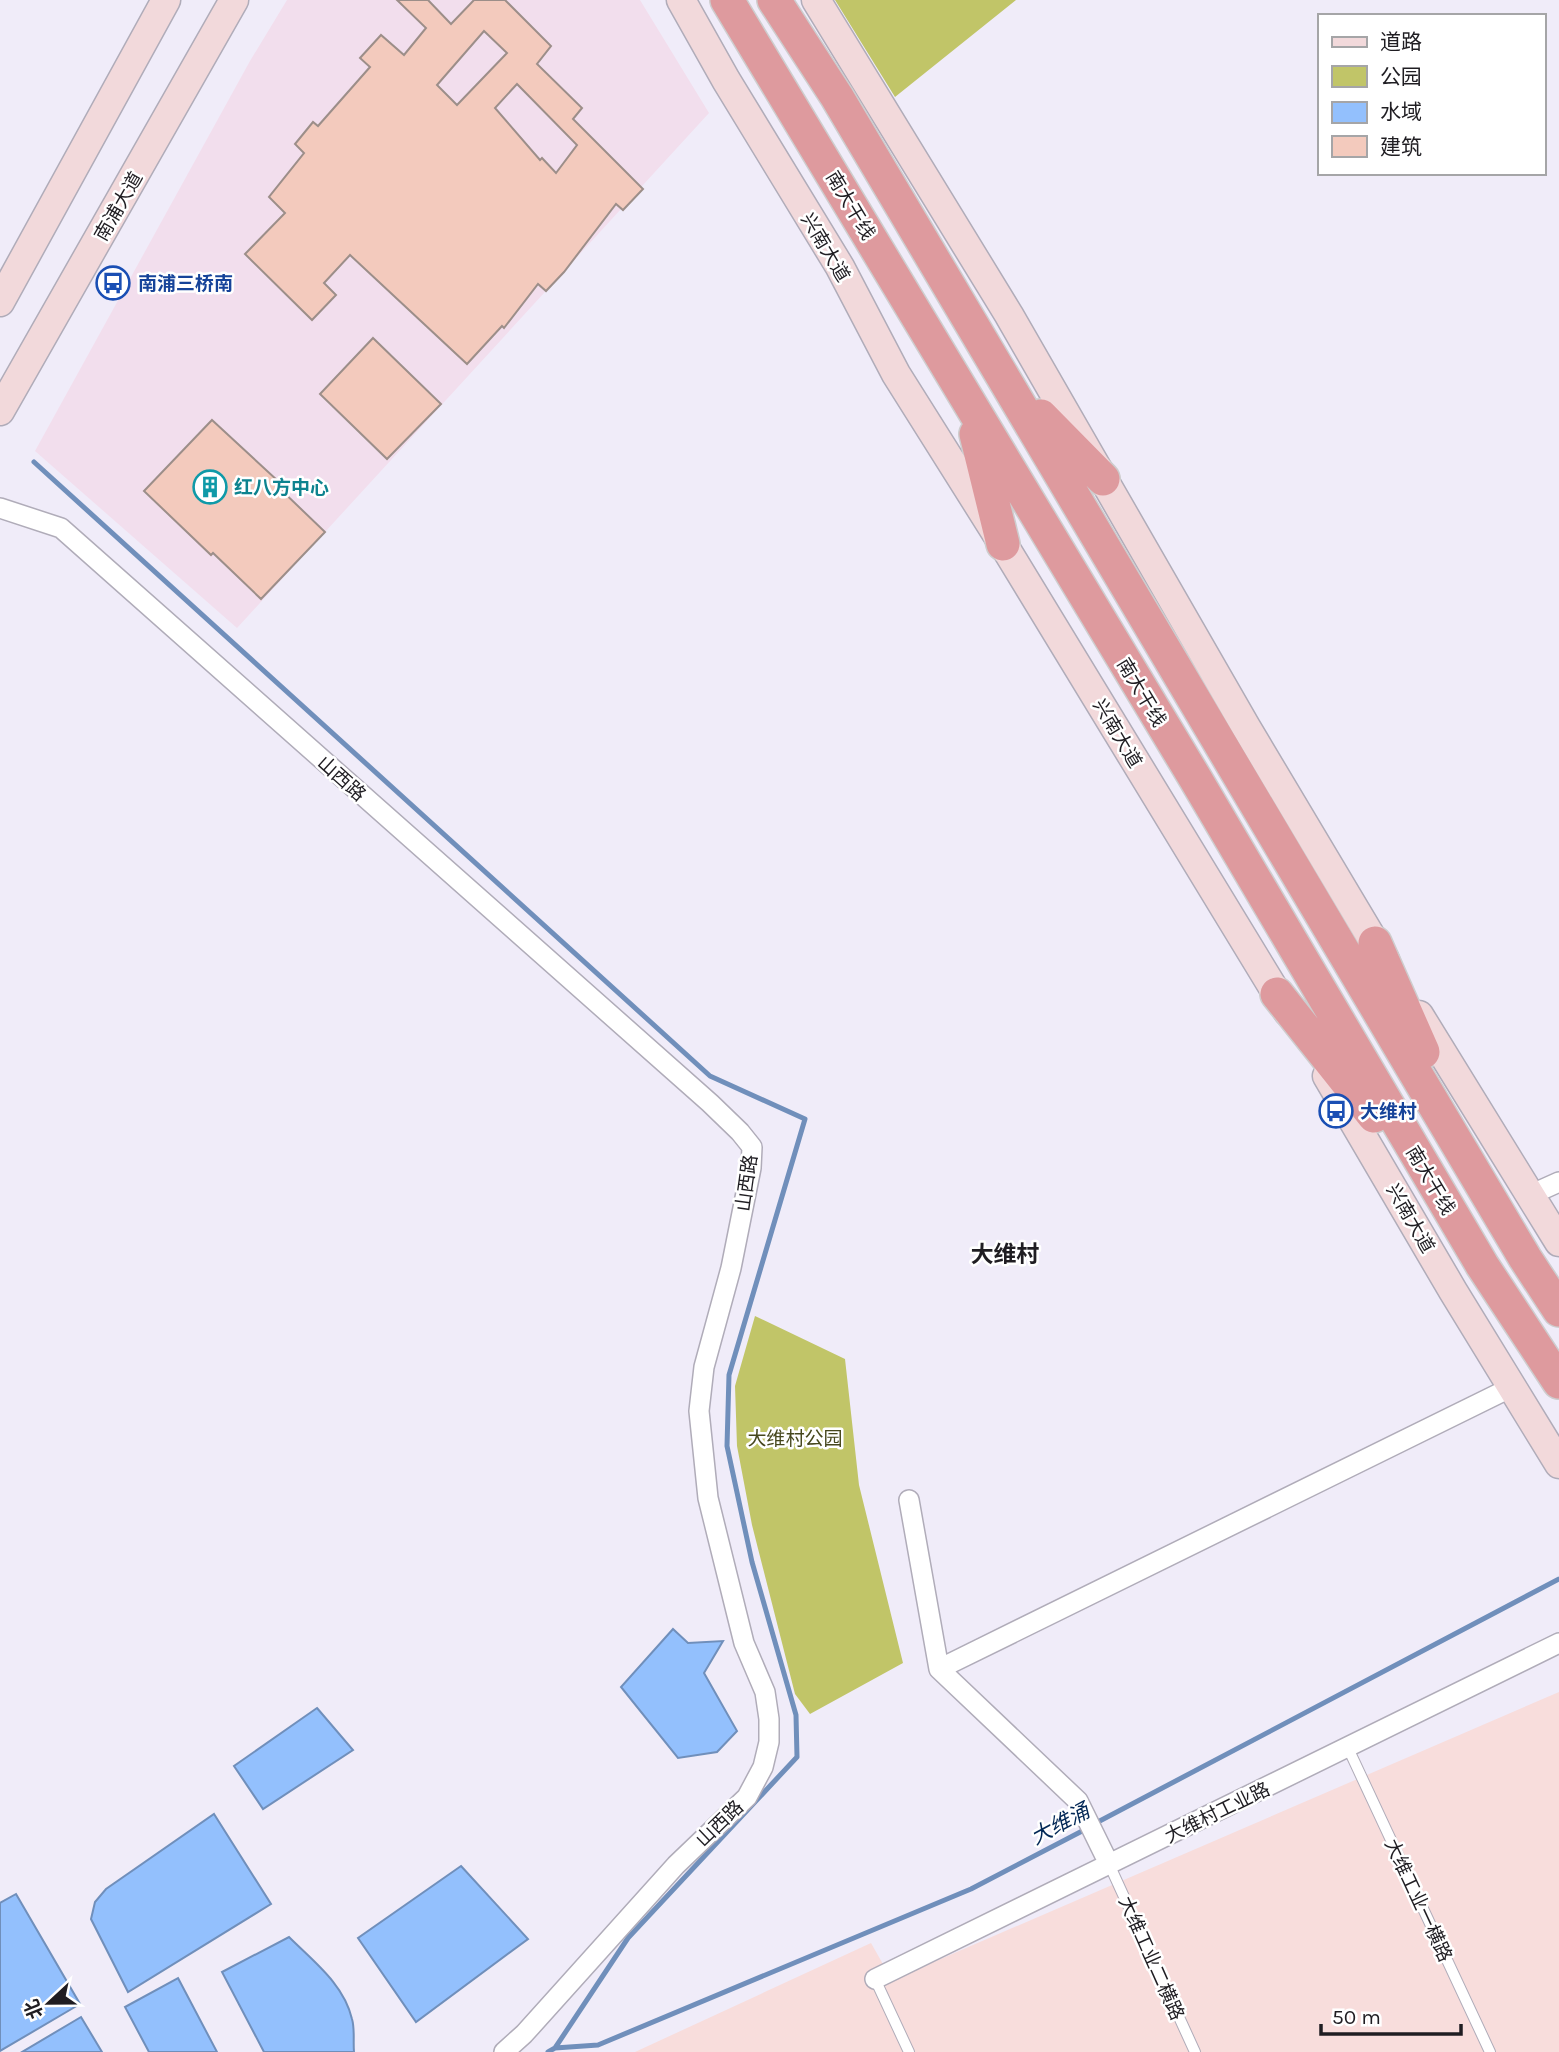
<svg xmlns="http://www.w3.org/2000/svg" width="1559" height="2052" font-family="Karla,'Noto Sans SC',sans-serif">
<rect width="100%" height="100%" fill="#f0ecf9"/>
<path fill="#f2deed" d="M287,0H640L709,113L237,628L35,451L250,61Z"/>
<path fill="#f8dddc" d="M1559,1692V2052H635L871,1943L892,1980Z"/>
<path fill="#c1c568" d="M835,0H1016L895,97Z
M755,1316L845,1359L859,1485L903,1663L810,1714L795,1694L752,1525L737,1446L735,1386Z"/>
<path fill="#93c0fd" stroke="#708fbb" stroke-width="2" d="M673,1629L688,1643L723,1641L704,1673L737,1731L717,1752L678,1758L621,1687Z
M317,1708L353,1750L263,1809L234,1766Z
M214,1814L271,1904L128,1992L91,1919L95,1902L106,1889Z
M461,1866L528,1939L416,2022L358,1938Z
M16,1894L80,2004L0,2051V1903Z
M289,1937C313,1961 344,1984 352,2019C355,2029 353,2041 354,2052H264L222,1972Z
M178,1978L217,2052H149L125,2007Z
M81,2017L102,2052H22Z"/>
<g fill="none" stroke-linecap="round" stroke-linejoin="round">
<path stroke="#708fbb" stroke-width="5" d="M34,462L710,1076L805,1119L729,1375L727,1446L752,1562L796,1715L797,1757L628,1938L555,2048L548,2052
M1094,1824L1559,1579
M555,2048L598,2045L971,1889L1086,1829"/>
</g>
<path fill="#f3cabd" stroke="#9c8e89" stroke-width="2" fill-rule="evenodd" d="M397,0H428L451,24L474,0H505L551,46L537,64L582,108L573,119L643,189L623,210L616,204L564,272L546,291L538,284L504,328L502,326L467,364L350,255L324,283L336,295L312,320L245,254L285,213L269,197L304,153L295,144L313,122L318,126L370,67L360,58L381,35L404,55L426,28ZM484,31L507,53L457,105L437,85ZM517,84L577,145L556,173L542,158L540,160L495,108Z
M373,338L441,404L387,459L320,394Z
M212,420L278,481L275,484L325,532L261,599L213,553L211,555L144,491Z"/>
<g fill="none" stroke-linecap="round" stroke-linejoin="round">
<defs>
<path id="service" d="M1348,1748L1490,2052
M1109,1864L1195,2052
M875,1979L909,2052"/>
<path id="minor" d="M0,508L61,528L710,1103L740,1132L752,1147L751,1168L731,1268L704,1367L699,1411L708,1498L744,1643L765,1692L769,1719V1742L763,1767L747,1797L676,1865L524,2034L504,2052
M1530,1195L1559,1182
M909,1500L939,1669L1078,1801L1109,1864
M939,1669L1512,1387
M875,1979L1559,1643"/>
<path id="secondary" d="M681,0L726,80L840,267L896,374L1003,544L1288,1012
M816,0L1009,315L1246,727L1385,960
M0,302L166,0
M0,411L234,0
M1419,1015L1559,1242
M1327,1076L1453,1291L1559,1464"/>
<path id="trunk" d="M727,0L1195,778L1482,1265L1559,1382
M774,0L837,97L1525,1258L1559,1310
M1041,416L1103,479
M976,434L1003,544
M1375,943L1423,1052
M1277,994L1374,1116"/>
</defs>
<use href="#service" stroke="#b0acb9" stroke-width="12"/>
<use href="#minor" stroke="#b0acb9" stroke-width="22"/>
<use href="#secondary" stroke="#b0acb9" stroke-width="31"/>
<use href="#trunk" stroke="#cecdce" stroke-width="36"/>
<use href="#service" stroke="#fff" stroke-width="10"/>
<use href="#minor" stroke="#fff" stroke-width="19"/>
<use href="#secondary" stroke="#f2d9db" stroke-width="28"/>
<use href="#trunk" stroke="#de9a9e" stroke-width="33"/>
</g>
<defs>
<symbol id="bus-ring" viewBox="-11 -11 22 22"><circle r="9.5" fill="#fff" stroke="#1a4fb4" stroke-width="1.5"/><path d="M-5-6H5V4H4V6H2V4H-2V6H-4V4H-5ZM-3.5-4V0h7V-4ZM-3.5 1.2v1.5H-2V1.2ZM2 1.2v1.5H3.5V1.2Z" fill="#1a4fb4"/></symbol>
<symbol id="building-ring" viewBox="-11 -11 22 22"><circle r="9.5" fill="#fff" stroke="#0f9aa8" stroke-width="1.5"/><path d="M-4-6H4V6H1V3H-1V6H-4ZM-2.5-4.3h1.7v1.8h-1.7ZM.8-4.3h1.7v1.8H.8ZM-2.5-1h1.7V.8h-1.7ZM.8-1h1.7V.8H.8Z" fill="#0f9aa8"/></symbol>
</defs>
<g fill-rule="evenodd">
<use href="#bus-ring" x="94" y="264" width="38" height="38"/>
<use href="#building-ring" x="191" y="468" width="38" height="38"/>
<use href="#bus-ring" x="1317" y="1092" width="38" height="38"/>
</g>
<g text-anchor="middle" stroke-width="5" stroke-linejoin="round" paint-order="stroke">
<g font-size="19" fill="#1f1d22" stroke="#fff">
<text transform="translate(851 205) rotate(59)" y="7">南大干线</text>
<text transform="translate(118 206) rotate(-60)" y="7">南浦大道</text>
<text transform="translate(826 247) rotate(59)" y="7">兴南大道</text>
<text transform="translate(1142 692) rotate(59)" y="7">南大干线</text>
<text transform="translate(1118 733) rotate(59)" y="7">兴南大道</text>
<text transform="translate(342 778) rotate(42)" y="7">山西路</text>
<text transform="translate(1431 1180) rotate(59)" y="7">南大干线</text>
<text transform="translate(746 1183) rotate(-82)" y="7">山西路</text>
<text transform="translate(1411 1218) rotate(60)" y="7">兴南大道</text>
<text transform="translate(1217 1812) rotate(-26)" y="7">大维村工业路</text>
<text transform="translate(719 1823) rotate(-44)" y="7">山西路</text>
<text transform="translate(1419 1900) rotate(65)" y="7">大维工业一横路</text>
<text transform="translate(1152 1958) rotate(66)" y="7">大维工业二横路</text>
</g>
<g font-size="19" font-weight="bold" fill="#164399" stroke="#fff" text-anchor="start">
<text x="138" y="290">南浦三桥南</text>
<text x="1360" y="1118">大维村</text>
</g>
<g font-size="19" font-weight="bold" fill="#0d838f" stroke="#fff" text-anchor="start">
<text x="234" y="494">红八方中心</text>
</g>
<g font-size="19" fill="#46471d" stroke="#fff">
<text x="795" y="1445">大维村公园</text>
</g>
<g font-size="21" font-style="italic" fill="#032856" stroke="#fff">
<text transform="translate(1060 1824) rotate(-28)" y="7">大维涌</text>
</g>
<g font-size="23" font-weight="bold" fill="#1f1d22" stroke="#fff">
<text x="1005" y="1262">大维村</text>
</g>
</g>
<rect x="1318" y="14" width="228" height="161" fill="#ffffff" stroke="#a5a5a7" stroke-width="2"/>
<rect x="1332" y="37" width="35" height="10" fill="#f2d9db" stroke="#a5a5a7" stroke-width="2"/>
<text x="1380" y="49" font-size="21" fill="#1f1d22">道路</text>
<rect x="1332" y="66" width="35" height="21" fill="#c1c568" stroke="#a5a5a7" stroke-width="2"/>
<text x="1380" y="84" font-size="21" fill="#1f1d22">公园</text>
<rect x="1332" y="102" width="35" height="21" fill="#93c0fd" stroke="#a5a5a7" stroke-width="2"/>
<text x="1380" y="119" font-size="21" fill="#1f1d22">水域</text>
<rect x="1332" y="136" width="35" height="21" fill="#f3cabd" stroke="#a5a5a7" stroke-width="2"/>
<text x="1380" y="154" font-size="21" fill="#1f1d22">建筑</text>
<g transform="translate(49 2003) rotate(248)" stroke="#ffffff" stroke-width="5" paint-order="stroke">
<path d="M0-5L12 26L0 18L-12 26Z" fill="#1f1d22"/>
<text y="-10" font-size="19" font-weight="bold" text-anchor="middle" fill="#1f1d22">北</text>
</g>
<path d="M1321 2024v10h140v-10" fill="none" stroke="#1f1d22" stroke-width="3.5"/>
<text x="1332" y="2024" font-size="21" fill="#1f1d22" stroke="#ffffff" stroke-width="5" paint-order="stroke">50 m</text>
</svg>
